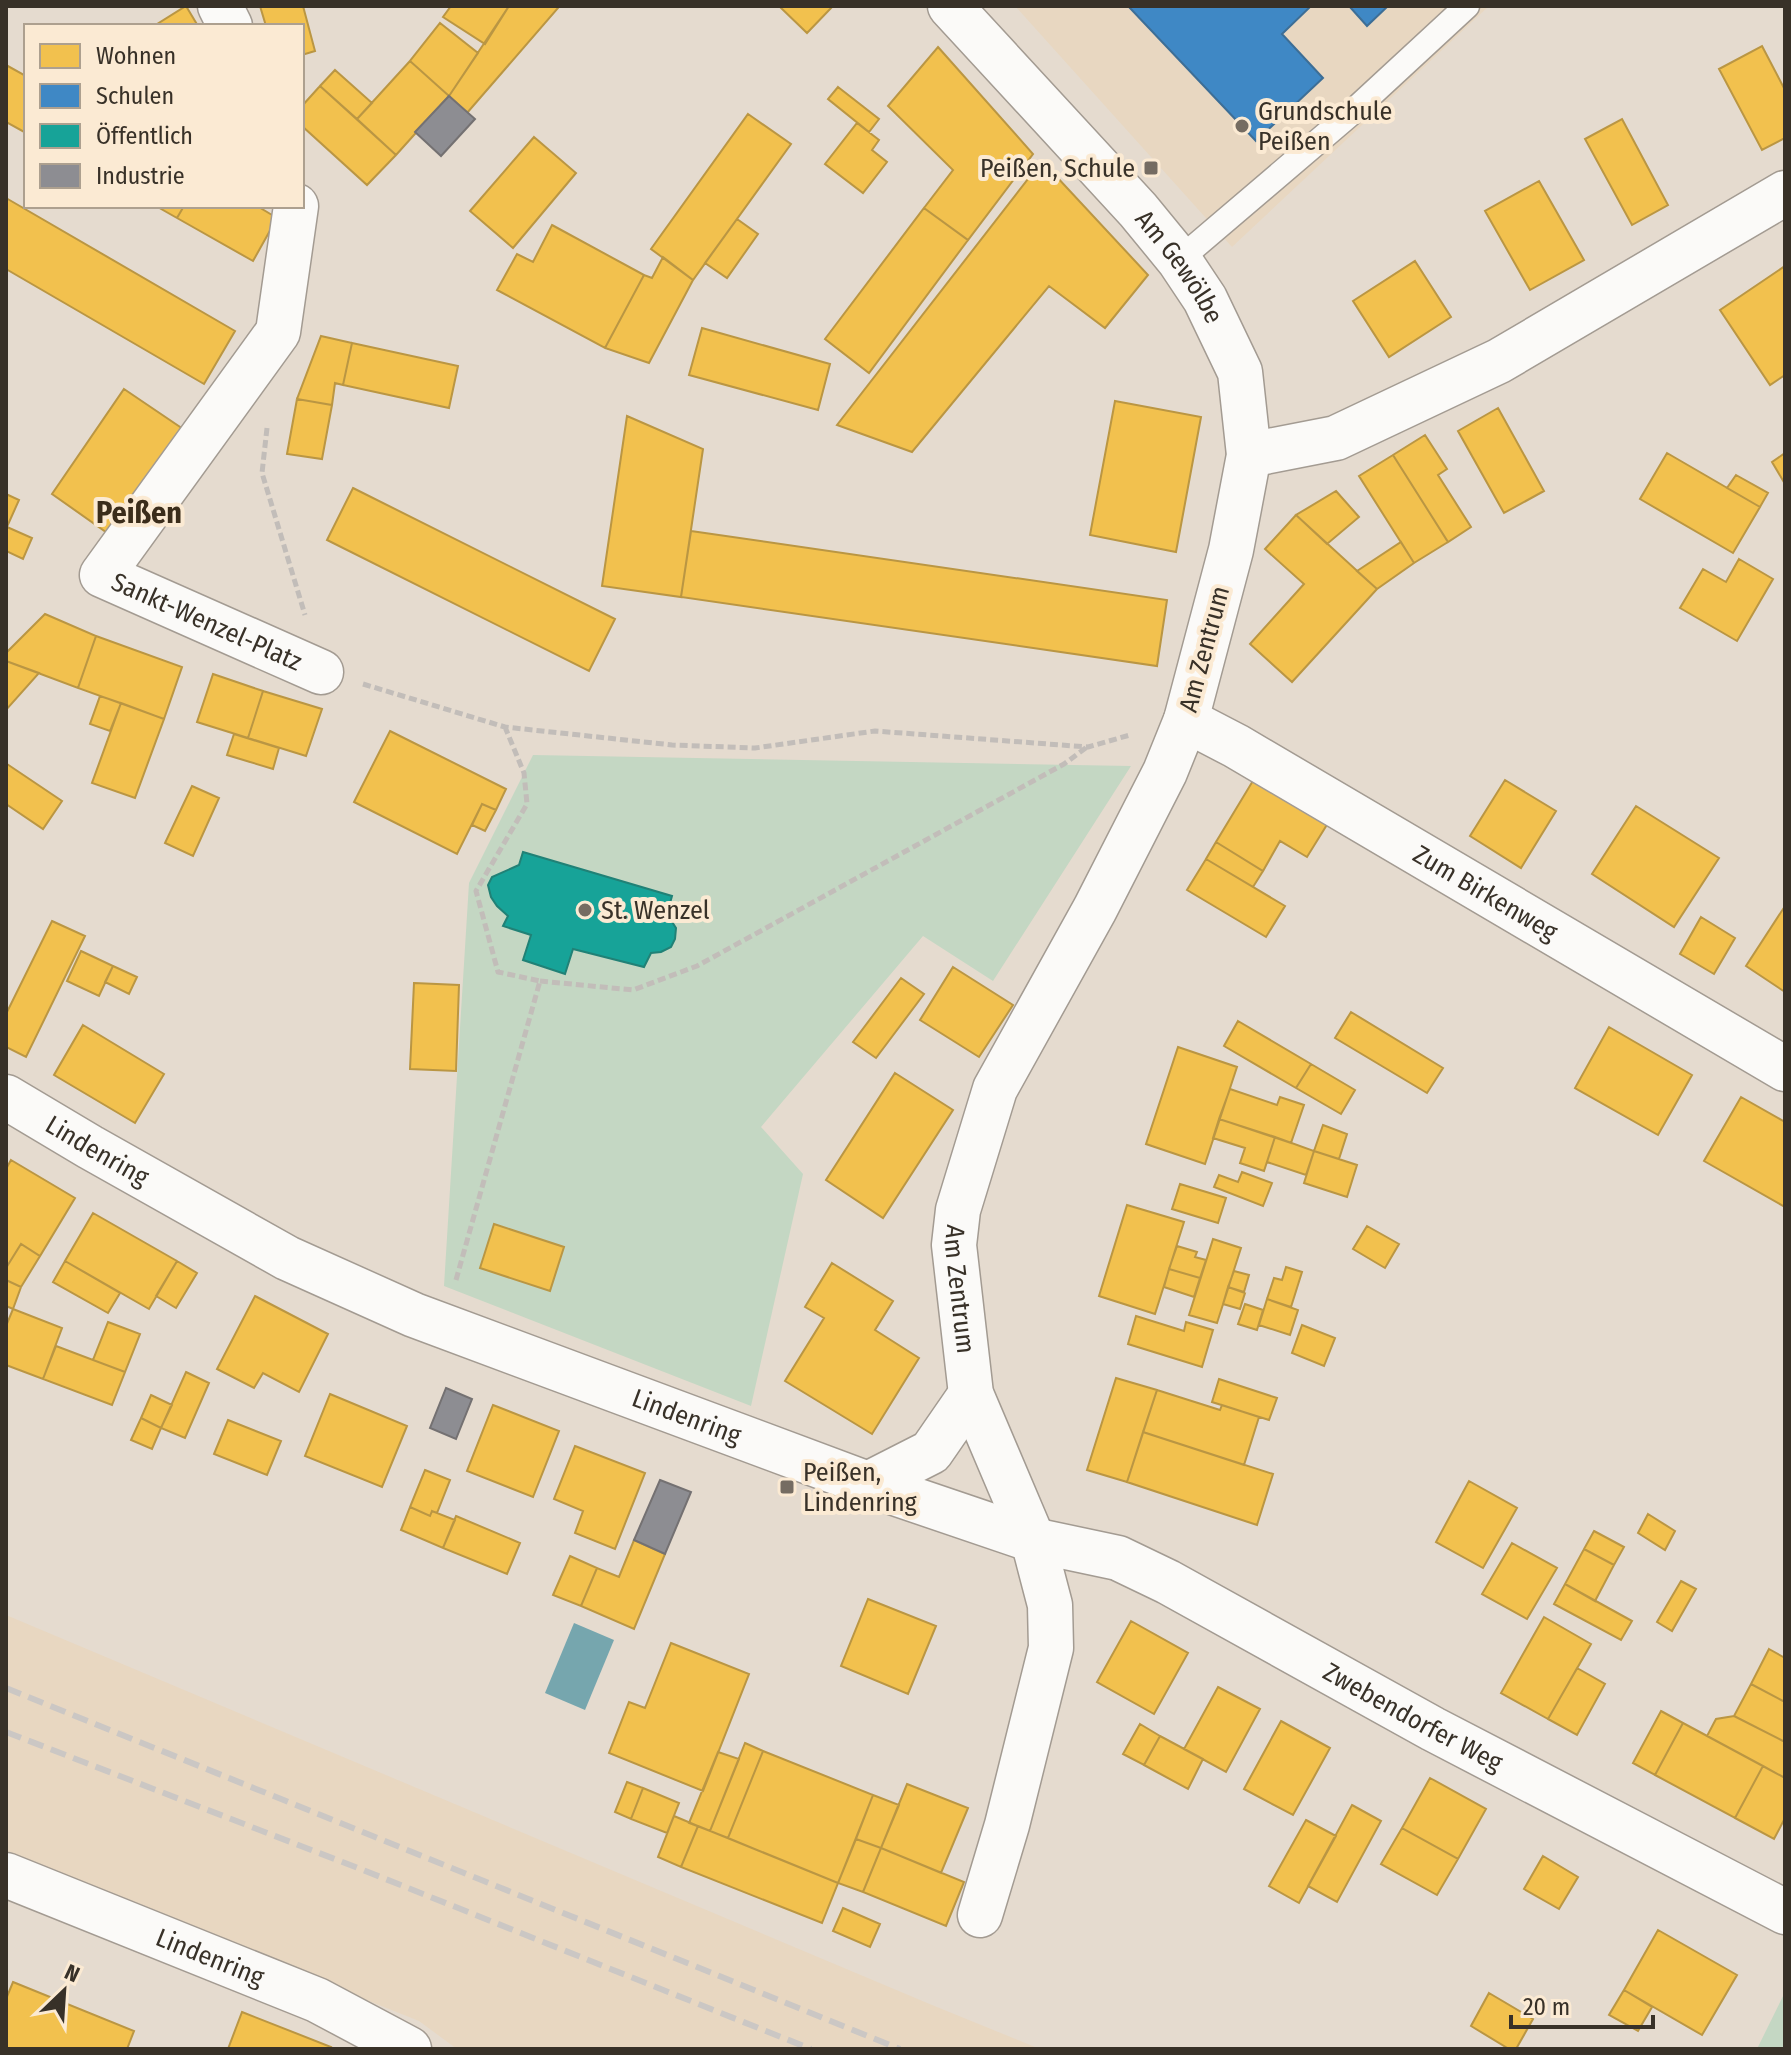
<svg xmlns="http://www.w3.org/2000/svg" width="1791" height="2055" font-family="'Fira Sans Condensed',sans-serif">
<rect width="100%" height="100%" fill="#e5dbcf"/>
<path fill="#e8d7c1" d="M1015,6H1489L1232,247Z
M6,1615L932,2005L1040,2049H457L419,2021L6,1856Z"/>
<path fill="#c4d7c3" d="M533,755L1131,766L993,981L923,936L761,1127L803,1174L751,1406L444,1286L469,883Z
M1785,1992V2049H1757Z"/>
<path fill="#76a6ae" d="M574,1623L614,1640L585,1710L545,1693Z"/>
<path fill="#f2c14e" stroke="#ba9643" stroke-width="2" d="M186,6L198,26H154Z
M260,6H303L315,51L302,55V26H266Z
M451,6H509L485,44L443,17Z
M509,6H555L558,8L467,113L449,96Z
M779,6H833L807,33Z
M440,23L478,53L449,96L410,61Z
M1762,46L1785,90V138L1762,150L1719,69Z
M938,47L1033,154L968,240L924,208L953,170L888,106Z
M410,61L449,96L396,155L357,119Z
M6,65L26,76V133L6,122Z
M335,70L372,103L357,119L320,86Z
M320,86L396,155L367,185L302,126V106Z
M838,87L879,119L869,132L828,99Z
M748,114L791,144L693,280L651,249Z
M1622,119L1668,205L1632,225L1585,139Z
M857,123L879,140L872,150L887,162L863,193L825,164Z
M534,137L576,173L513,248L470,211Z
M1042,161L1148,275L1105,328L1049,286L912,452L837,425Z
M1539,181L1584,260L1530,290L1485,211Z
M6,198L235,331L204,384L6,269Z
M156,206H184L177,218Z
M184,206H257L277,218L253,261L177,218Z
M924,208L968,240L869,373L825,339Z
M737,219L758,234L727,278L705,263Z
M552,225L644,275L605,348L497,290L517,254L533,262Z
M663,257L693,280L649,363L605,348L644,275L652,278Z
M1415,261L1451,317L1389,357L1353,301Z
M1785,266V375L1770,385L1720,310Z
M702,328L830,364L818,410L689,375Z
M321,336L352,343L343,385L335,383L332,405L297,399Z
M352,343L458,366L449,408L343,385Z
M124,389L186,431L113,537L52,494Z
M297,399L332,405L322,459L287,454Z
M1115,401L1201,417L1176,552L1090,535Z
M1498,408L1544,491L1504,513L1458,431Z
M627,416L703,449L681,597L602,586Z
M1425,435L1447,469L1438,475L1471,527L1448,542L1393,455Z
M1667,453L1760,507L1733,553L1640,499Z
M1785,453V484L1772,462Z
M1393,455L1448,542L1414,563L1359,476Z
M1736,475L1768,493L1760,507L1727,488Z
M353,488L615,619L589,671L327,540Z
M1336,491L1359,517L1327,544L1296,515Z
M6,494L19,500L6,529Z
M1296,515L1377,589L1292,682L1250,644L1304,584L1265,549Z
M7,527L32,538L23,559L6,551Z
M691,531L1167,600L1157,666L681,597Z
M1401,542L1414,563L1377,589L1357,571Z
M1739,559L1773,579L1737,641L1680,608L1703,569L1726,582Z
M45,614L96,636L78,688L6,661V653Z
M96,636L182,667L164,719L78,688Z
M6,661L39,673L6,710Z
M213,674L263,691L248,738L197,722Z
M263,691L322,709L306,756L248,738Z
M100,696L121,703L110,731L90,724Z
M121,703L164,719L135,798L92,783Z
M390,731L506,789L496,810L482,804L457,854L354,802Z
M234,734L279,748L273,769L227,755Z
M7,764L62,801L43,829L6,804Z
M1254,779L1328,823L1307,857L1280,841L1263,871L1216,842Z
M1505,780L1556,811L1521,868L1470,836Z
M192,786L219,798L193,856L165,843Z
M482,804L496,810L485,831L472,825Z
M1636,806L1719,858L1674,927L1592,874Z
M1216,842L1263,871L1253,887L1206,859Z
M1206,859L1285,906L1266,937L1187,890Z
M1785,906V992L1746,966Z
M1701,917L1735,938L1714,974L1680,954Z
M52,921L85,936L26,1057L6,1047V1014Z
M81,951L113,966L99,996L67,981Z
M113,966L137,977L129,994L105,982Z
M953,967L1013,1005L979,1057L920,1020Z
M901,978L924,994L876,1058L853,1042Z
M414,983L459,985L456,1071L410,1069Z
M1351,1012L1443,1068L1427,1093L1335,1038Z
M1238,1021L1311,1064L1296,1088L1224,1046Z
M83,1025L164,1074L135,1123L54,1075Z
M1609,1027L1692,1075L1658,1135L1575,1088Z
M1178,1047L1237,1067L1205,1164L1146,1144Z
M1311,1064L1355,1090L1341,1114L1296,1088Z
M895,1073L953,1110L883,1218L826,1180Z
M1230,1089L1277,1105L1280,1097L1304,1105L1291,1143L1219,1119Z
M1741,1097L1785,1122V1207L1704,1161Z
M1219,1119L1275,1137L1264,1171L1240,1163L1245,1148L1213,1138Z
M1323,1125L1347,1134L1339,1159L1314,1151Z
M1275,1137L1314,1151L1306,1175L1267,1162Z
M1314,1151L1357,1165L1347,1197L1304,1183Z
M11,1160L75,1198L40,1256L21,1244L6,1268V1169Z
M1242,1172L1272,1183L1263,1206L1214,1187L1219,1175L1238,1182Z
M1180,1184L1226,1198L1218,1223L1172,1209Z
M1127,1205L1184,1222L1155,1314L1099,1296Z
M93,1213L177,1261L149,1309L65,1261Z
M494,1224L564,1247L550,1291L480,1268Z
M1367,1226L1399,1244L1385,1268L1353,1249Z
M1213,1239L1241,1248L1217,1323L1189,1315Z
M21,1244L40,1256L21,1287L6,1280V1268Z
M1177,1246L1197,1252L1195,1257L1206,1260L1200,1278L1169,1269Z
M65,1261L120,1293L108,1313L53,1282Z
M177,1261L197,1273L176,1308L156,1296Z
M832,1263L893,1301L875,1330L919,1358L872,1434L785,1381L824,1318L805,1307Z
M1286,1267L1302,1272L1291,1307L1267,1299L1274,1278L1282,1280Z
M1169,1269L1200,1278L1194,1297L1164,1287Z
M1234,1271L1249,1275L1244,1292L1228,1287Z
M6,1280L21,1287L13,1309L6,1306Z
M1228,1287L1245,1293L1240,1309L1223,1304Z
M255,1296L328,1334L299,1392L263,1373L254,1388L217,1369Z
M1267,1299L1298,1310L1290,1335L1259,1325Z
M1245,1304L1263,1310L1257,1330L1238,1324Z
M13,1309L62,1328L43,1379L6,1365V1326Z
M1136,1316L1184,1331L1186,1322L1213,1330L1202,1367L1128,1344Z
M108,1322L140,1334L125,1372L93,1360Z
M1302,1325L1335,1338L1324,1366L1292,1353Z
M56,1346L125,1372L112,1405L43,1379Z
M186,1372L209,1383L185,1438L161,1428Z
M1116,1378L1157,1390L1127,1482L1087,1470Z
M1219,1379L1277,1398L1269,1420L1212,1402Z
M1157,1390L1220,1410L1222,1405L1259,1417L1244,1465L1143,1432Z
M330,1394L407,1426L382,1487L305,1456Z
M151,1395L172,1405L161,1428L141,1418Z
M493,1405L559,1431L533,1497L467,1471Z
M141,1418L161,1428L152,1449L131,1440Z
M228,1420L281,1441L267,1475L214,1454Z
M1143,1432L1273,1474L1257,1525L1127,1482Z
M575,1446L645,1473L615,1549L575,1533L583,1511L554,1499Z
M425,1470L450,1480L437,1513L432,1511L430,1516L410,1507Z
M1469,1481L1517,1508L1483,1568L1436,1542Z
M410,1507L430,1516L432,1511L455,1520L443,1548L401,1530Z
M1648,1514L1675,1531L1665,1550L1638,1533Z
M456,1516L520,1543L507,1574L443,1548Z
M1594,1531L1624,1547L1614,1565L1584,1549Z
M634,1540L665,1554L634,1629L581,1606L597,1568L619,1577Z
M1512,1543L1557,1568L1527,1619L1482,1594Z
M1584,1549L1614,1565L1595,1601L1565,1584Z
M570,1556L597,1568L581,1606L553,1595Z
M1681,1581L1696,1589L1672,1631L1657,1622Z
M1565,1584L1632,1621L1621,1640L1554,1604Z
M868,1599L936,1626L908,1694L841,1666Z
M1544,1617L1591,1644L1548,1719L1501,1693Z
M1131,1621L1188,1653L1154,1714L1097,1682Z
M671,1643L749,1674L703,1791L609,1753L629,1702L645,1708Z
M1769,1649L1785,1658V1702L1751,1684Z
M1577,1668L1605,1684L1577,1735L1548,1719Z
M1751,1684L1785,1702V1742L1734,1716Z
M1218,1687L1260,1709L1226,1772L1184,1749Z
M1661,1711L1683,1723L1655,1775L1633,1763Z
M1734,1716L1785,1742V1778L1707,1736L1716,1719Z
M1281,1721L1330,1748L1293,1815L1244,1789Z
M1683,1723L1763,1766L1735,1818L1655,1775Z
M1140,1724L1160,1736L1144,1765L1123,1754Z
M1160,1736L1203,1759L1188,1789L1144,1765Z
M745,1743L763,1751L728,1838L710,1831Z
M763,1751L873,1795L838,1883L728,1838Z
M718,1752L739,1759L710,1831L689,1823Z
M1763,1766L1785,1778V1818L1774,1839L1735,1818Z
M1430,1778L1486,1809L1458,1859L1402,1828Z
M627,1782L643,1788L631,1819L615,1812Z
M907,1784L968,1808L941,1873L881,1848Z
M643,1788L679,1803L667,1833L631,1819Z
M873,1795L899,1805L881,1848L856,1839Z
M1352,1805L1381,1821L1337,1902L1308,1886Z
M674,1816L698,1826L681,1867L658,1857Z
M1306,1820L1336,1836L1299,1903L1269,1886Z
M698,1826L838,1883L822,1923L681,1867Z
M1402,1828L1458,1859L1437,1895L1381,1864Z
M856,1839L881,1848L863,1892L838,1883Z
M881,1848L964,1882L946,1926L863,1892Z
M1543,1856L1578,1877L1559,1909L1524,1889Z
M843,1908L880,1924L870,1947L833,1931Z
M1658,1930L1737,1975L1702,2035L1624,1990Z
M13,1982L134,2031L127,2049H6V1999Z
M1624,1990L1652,2007L1638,2031L1609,2015Z
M1489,1993L1533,2019L1516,2049H1509L1471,2026Z
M242,2012L331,2047L330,2049H228Z"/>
<path fill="#3f88c5" stroke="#3d6e96" stroke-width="2" d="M1128,6H1311L1282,34L1323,78L1256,141Z
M1349,6H1388L1367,26Z"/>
<path fill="#17a398" stroke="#218176" stroke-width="2" d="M523,852L672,896L667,914L676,928L675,939L671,947L661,952L651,953L644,967L573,949L565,974L523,960L531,935L503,926L508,916L497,906L491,897L488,885L492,877L519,865Z"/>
<path fill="#8d8d92" stroke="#747172" stroke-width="2" d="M449,96L475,119L441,156L415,132Z
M446,1388L472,1399L456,1439L430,1428Z
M660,1480L691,1492L665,1554L634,1540Z"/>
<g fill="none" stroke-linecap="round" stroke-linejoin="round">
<defs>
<path id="lane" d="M1179,260L1349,115L1467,6"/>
<g id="street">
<path d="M220,6L230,26"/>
<path id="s1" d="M950,6L1138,210L1179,260L1205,299L1240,372L1249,455L1231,550L1186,720L1165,772L1095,909L995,1089L958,1210L954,1245L971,1394L1033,1540L1050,1605L1051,1648L1007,1825L980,1915"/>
<path id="s2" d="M296,206L278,332L102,575L321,672"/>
<path d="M1249,455L1336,438L1499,361L1785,193"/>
<path id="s3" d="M1186,720L1236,746L1785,1069"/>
<path id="s4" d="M6,1097L90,1147L287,1258L414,1315L868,1484L1033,1540L1118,1558L1168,1582L1433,1729L1785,1912"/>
<path d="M868,1484L931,1452L971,1394"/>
<path id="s5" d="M6,1875L317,2000L409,2049"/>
</g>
</defs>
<use href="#lane" stroke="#a39b92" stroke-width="27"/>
<use href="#street" stroke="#a39b92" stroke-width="47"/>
<path stroke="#c2bdb9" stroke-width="5" stroke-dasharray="8 4" stroke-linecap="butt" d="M267,428L262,473L305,615
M363,684L505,727L672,745L755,748L875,731L1088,747L1130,735
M540,981L633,990L697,966L1064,764L1087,747
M456,1280L540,981L498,972L476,891L527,804L524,773L505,727"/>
<use href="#lane" stroke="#fbfaf8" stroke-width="24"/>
<use href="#street" stroke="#fbfaf8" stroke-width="44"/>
<path stroke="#cbc7c4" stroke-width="6" stroke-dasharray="16 8" stroke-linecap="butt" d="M6,1688L900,2049
M6,1732L363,1870L811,2049"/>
</g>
<g fill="#756c62" stroke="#fbead3" stroke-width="3">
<circle cx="1242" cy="126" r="8"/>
<rect x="1143" y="160" width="16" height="16" rx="4"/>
<circle cx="585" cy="910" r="8"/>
<rect x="779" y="1479" width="16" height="16" rx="4"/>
</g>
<g text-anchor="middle" stroke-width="8" stroke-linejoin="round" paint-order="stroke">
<g font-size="26" fill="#383128" stroke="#fbead3" text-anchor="start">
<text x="1258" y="120">Grundschule<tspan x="1258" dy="30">Peißen</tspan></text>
<text x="1135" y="177" text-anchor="end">Peißen, Schule</text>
<text x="601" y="919">St. Wenzel</text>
<text x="803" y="1481">Peißen,<tspan x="803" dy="30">Lindenring</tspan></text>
</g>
<g font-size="26" fill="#383128" stroke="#fbead3">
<text dy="9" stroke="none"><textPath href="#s1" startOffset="348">Am Gewölbe</textPath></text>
<text dy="9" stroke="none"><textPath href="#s2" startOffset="542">Sankt-Wenzel-Platz</textPath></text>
<text transform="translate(1204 649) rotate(-75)" y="9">Am Zentrum</text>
<text dy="9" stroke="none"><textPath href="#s3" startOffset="346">Zum Birkenweg</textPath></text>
<text dy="9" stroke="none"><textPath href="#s4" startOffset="106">Lindenring</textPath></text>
<text dy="9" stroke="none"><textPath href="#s1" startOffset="1448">Am Zentrum</textPath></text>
<text dy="9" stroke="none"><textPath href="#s4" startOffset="754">Lindenring</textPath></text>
<text dy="9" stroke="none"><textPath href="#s4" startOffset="1544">Zwebendorfer Weg</textPath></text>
<text dy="9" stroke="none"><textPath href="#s5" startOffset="220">Lindenring</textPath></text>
</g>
<g font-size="30" font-weight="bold" fill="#3b2d1b" stroke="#fbead3">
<text x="139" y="523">Peißen</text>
</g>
</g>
<rect width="1791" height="2055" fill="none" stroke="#383128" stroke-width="16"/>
<rect x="24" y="24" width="280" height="184" fill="#fbead3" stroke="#ada08f" stroke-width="2"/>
<rect x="40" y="44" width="40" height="24" fill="#f2c14e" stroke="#ada08f" stroke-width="2"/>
<text x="96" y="64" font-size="24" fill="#383128">Wohnen</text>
<rect x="40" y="84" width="40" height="24" fill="#3f88c5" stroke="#ada08f" stroke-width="2"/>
<text x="96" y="104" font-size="24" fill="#383128">Schulen</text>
<rect x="40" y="124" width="40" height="24" fill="#17a398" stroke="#ada08f" stroke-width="2"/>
<text x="96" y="144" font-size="24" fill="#383128">Öffentlich</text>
<rect x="40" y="164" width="40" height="24" fill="#8d8d92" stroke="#ada08f" stroke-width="2"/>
<text x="96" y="184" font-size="24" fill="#383128">Industrie</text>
<g transform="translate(64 1991) rotate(25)" stroke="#fbead3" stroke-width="6" paint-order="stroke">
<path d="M0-6L14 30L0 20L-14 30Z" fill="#383128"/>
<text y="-12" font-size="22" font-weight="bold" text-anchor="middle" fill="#383128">N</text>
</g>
<path d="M1511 2015v12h142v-12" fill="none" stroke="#383128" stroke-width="4"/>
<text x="1523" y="2015" font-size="24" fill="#383128" stroke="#fbead3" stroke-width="6" paint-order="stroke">20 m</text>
</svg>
